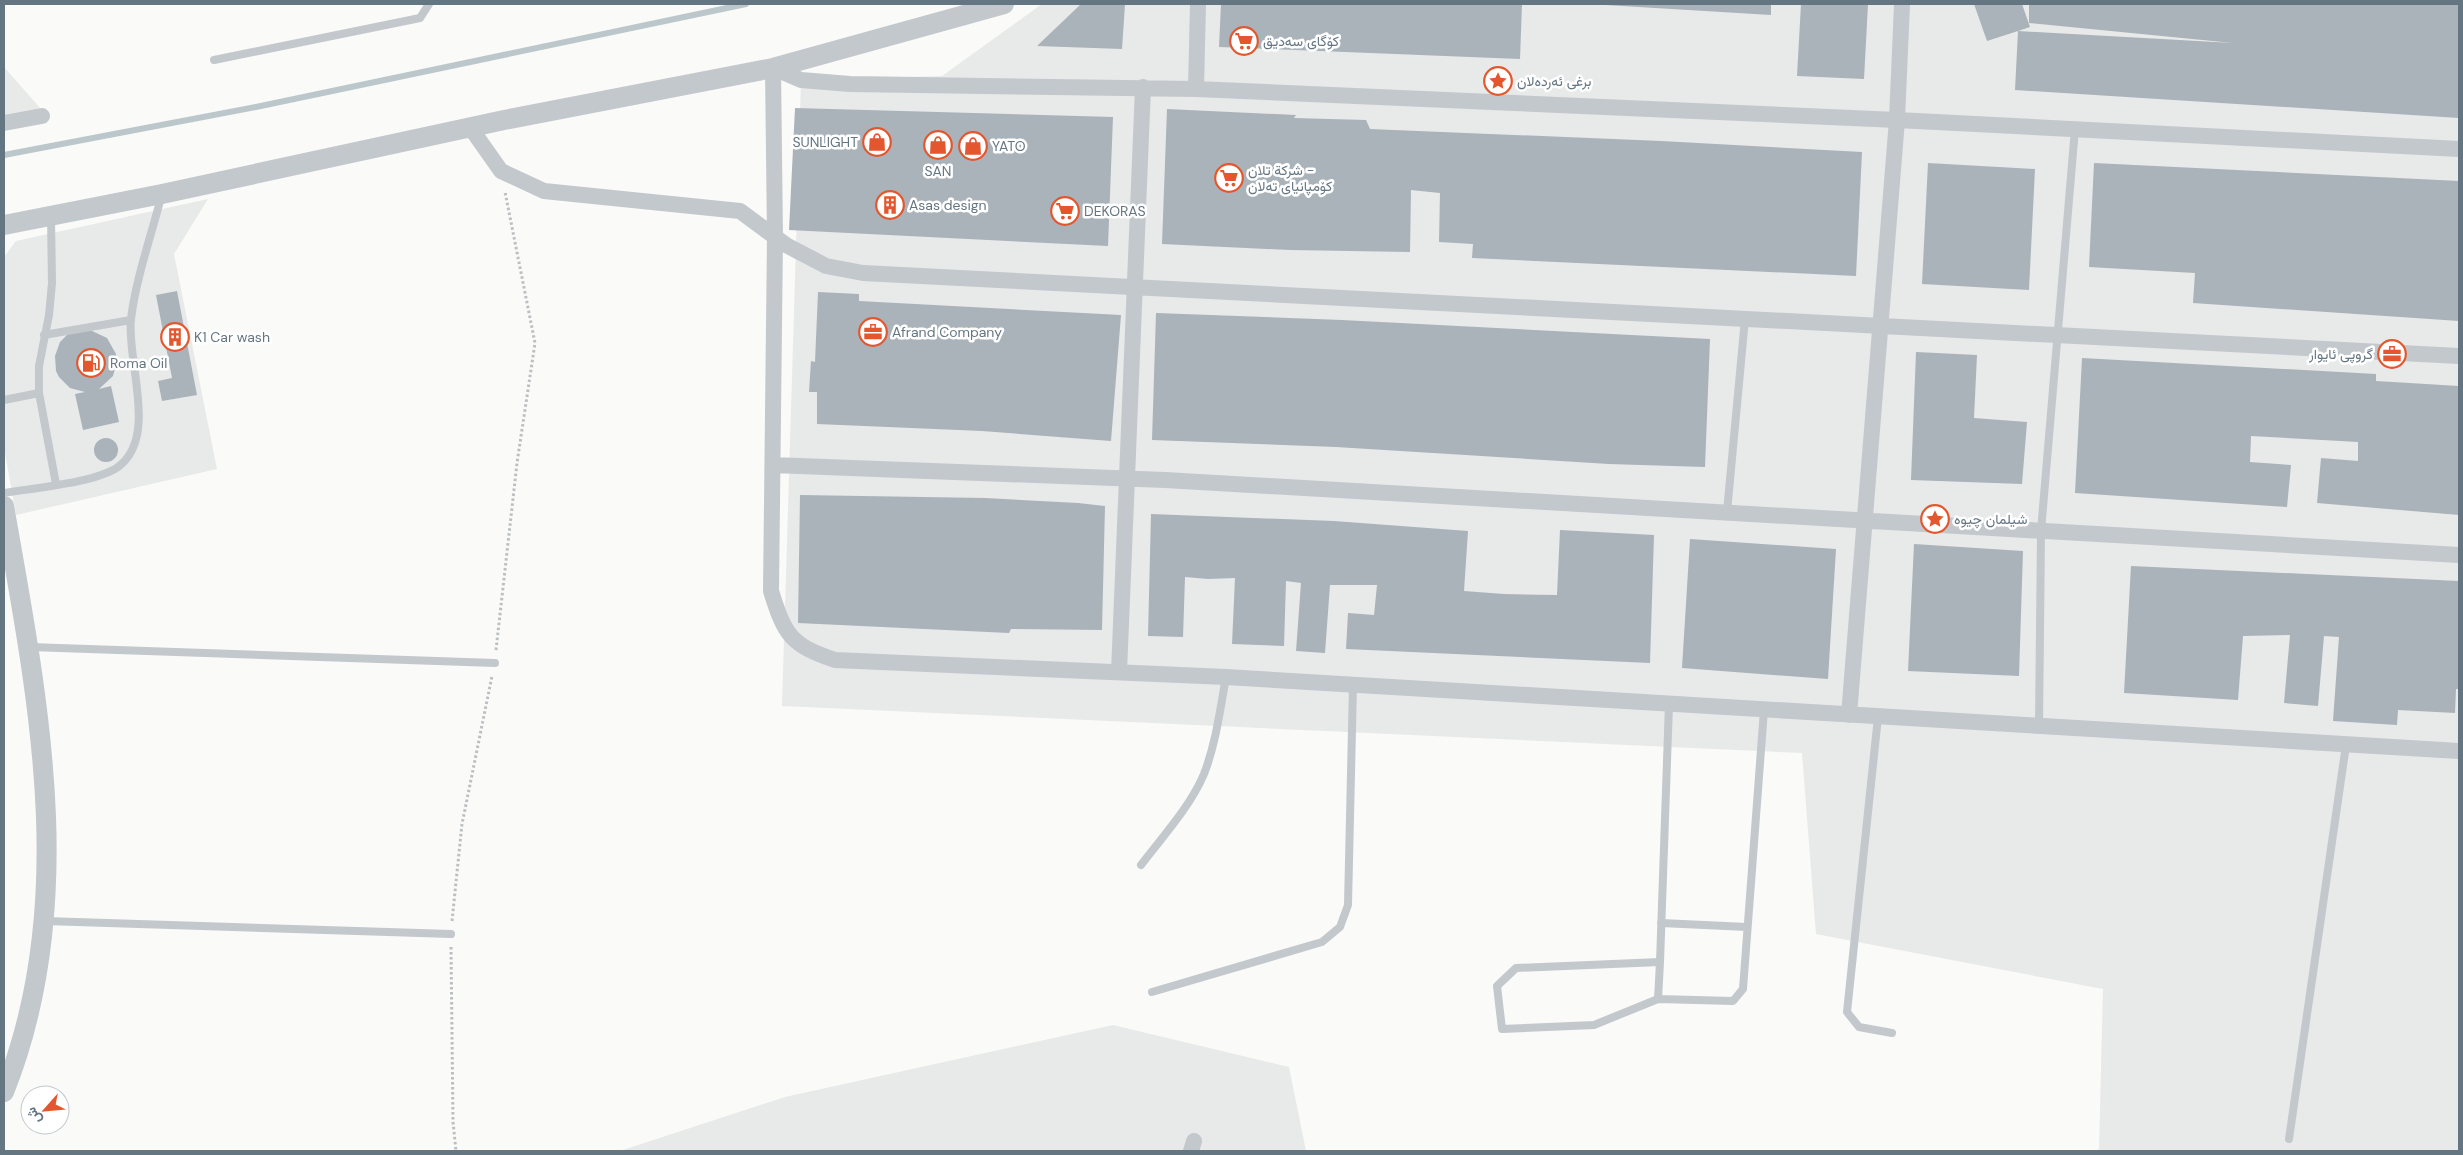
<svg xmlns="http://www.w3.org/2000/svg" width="2463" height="1155" font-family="'DM Sans',Vazirmatn,sans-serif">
<rect width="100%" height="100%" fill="#fafaf8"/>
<path fill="#e8e9e9" d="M1042,4H2459V1151H2099L2103,989L1816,934L1802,753L782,706L801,80L942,76Z
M4,67L41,109L4,116Z
M208,199L174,254L217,469L16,515L4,447V257L16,241Z
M1113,1025L1289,1067L1306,1151H620L785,1097Z"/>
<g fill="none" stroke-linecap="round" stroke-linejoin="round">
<path stroke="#bbc7cb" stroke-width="6" d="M4,155L256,107L746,4"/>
</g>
<path fill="#aab3b9" d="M1081,4H1125L1122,49L1037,46Z
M1221,4H1522L1520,59L1219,47Z
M1589,4H1771V15Z
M1801,4H1868L1864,79L1797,76Z
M1974,4H2022L2030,27L2018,31L2233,43L2029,23V4H2459V118L2015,90L2018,31L1987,41Z
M795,108L1113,117L1108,246L789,230Z
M1167,109L1296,115L1294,118L1366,120L1370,129L1661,141L1862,152L1856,276L1472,258L1473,244L1439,242L1440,193L1411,190L1410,252L1290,250L1162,244Z
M1928,163L2035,169L2029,290L1922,284Z
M2094,163L2459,181V321L2193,303L2195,273L2089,267Z
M177,291L197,395L162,401L158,381L172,378L156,295Z
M818,292L859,294V301L1121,315L1111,441L982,431L817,424V392H809L811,361L815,362Z
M1156,313L1342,320L1710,339L1705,467L1609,464L1336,447L1152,440Z
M90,330L107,338L116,354V365L113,376L99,389L111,386L119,422L83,430L75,394L85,392L70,388L59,377L56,371L55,356L60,342L68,334Z
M1916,352L1977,355L1974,418L2027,422L2022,484L1911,480Z
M2082,358L2376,374V381L2459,386V515L2317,503L2321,458L2358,461V442L2251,436L2250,462L2291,465L2287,507L2075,493Z
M94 450a12 12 0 1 1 24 0a12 12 0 1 1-24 0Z
M800,495L985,498L1078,503L1105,506L1102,630L1011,629L1009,633L798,623Z
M1151,514L1334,521L1468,531L1464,591L1504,594L1557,595L1560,530L1654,535L1650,663L1346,649L1348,613L1374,615L1377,585H1330L1325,653L1296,651L1301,583L1286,581L1284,646L1232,644L1235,578L1208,579L1185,577L1183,637L1148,636Z
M1690,539L1836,549L1828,679L1682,668Z
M1914,544L2023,551L2019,676L1908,671Z
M2131,566L2459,581V689H2456L2455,713L2398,710L2397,725L2333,721L2339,637L2324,636L2318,706L2284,703L2290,635L2243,636L2238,700L2124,693Z"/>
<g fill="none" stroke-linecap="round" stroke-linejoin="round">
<path stroke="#bbbfc2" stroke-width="3" stroke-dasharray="2.5 2.5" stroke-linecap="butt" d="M496,650L517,463L535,343L505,192
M452,921L462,824L492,676
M451,947L453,1122L456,1151"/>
<path stroke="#c3c8cc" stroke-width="8" d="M214,60L420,18L429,4
M51,216L52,283L49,315L39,366V393L56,484
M44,335L131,320
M4,400L39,393
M4,493C33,488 95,483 118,467C159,437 126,360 131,319C136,278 151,237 161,197
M1727,512L1745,319
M30,647L495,663
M1878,717L1847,1012L1859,1027L1892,1033
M2039,726L2041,531L2075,129
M1141,865C1163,836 1190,807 1204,774C1216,743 1220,710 1226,677
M45,921L451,934
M1661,923L1747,927
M1660,962L1516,968L1497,986L1502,1029L1594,1025L1658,999L1660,962L1669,704
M1152,992L1322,942L1340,927L1348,905L1353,685
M1658,999L1733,1001L1743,989L1764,710
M2289,1139L2346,745"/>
<path stroke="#c3c8cc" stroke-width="16" d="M1196,89L1198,4
M4,123L42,116
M470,127L501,171L544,191L740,211L786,245L826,266L863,273L2459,356
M2459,149L1897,120L1196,89L850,84L801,80L773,68L775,237L771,591C785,636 791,645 835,660L1226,677L2459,751
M773,465L1165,480L2459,555
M1119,672L1143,87
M1849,715L1897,120L1902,4
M1191,1151L1194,1141"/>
<path stroke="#c3c8cc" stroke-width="20" d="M4,225L162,194L504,120L773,68L1004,4
M4,506C38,699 80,903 4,1092"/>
</g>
<defs>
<symbol id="supermarket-ring" viewBox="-11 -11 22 22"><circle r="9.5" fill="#fff" stroke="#e4572e" stroke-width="1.5"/><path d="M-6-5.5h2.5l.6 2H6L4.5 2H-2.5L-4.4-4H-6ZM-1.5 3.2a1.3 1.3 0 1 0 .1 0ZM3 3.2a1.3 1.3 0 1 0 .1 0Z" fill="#e4572e"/></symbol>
<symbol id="sight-ring" viewBox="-11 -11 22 22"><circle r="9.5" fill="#fff" stroke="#e4572e" stroke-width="1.5"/><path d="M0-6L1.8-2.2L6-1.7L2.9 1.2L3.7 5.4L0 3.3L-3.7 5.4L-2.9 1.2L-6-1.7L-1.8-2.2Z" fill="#e4572e"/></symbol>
<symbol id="shop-ring" viewBox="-11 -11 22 22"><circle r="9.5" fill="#fff" stroke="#e4572e" stroke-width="1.5"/><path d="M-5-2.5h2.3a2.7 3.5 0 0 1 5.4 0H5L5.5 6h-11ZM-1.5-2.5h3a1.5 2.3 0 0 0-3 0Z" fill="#e4572e"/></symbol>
<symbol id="building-ring" viewBox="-11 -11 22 22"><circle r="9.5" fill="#fff" stroke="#e4572e" stroke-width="1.5"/><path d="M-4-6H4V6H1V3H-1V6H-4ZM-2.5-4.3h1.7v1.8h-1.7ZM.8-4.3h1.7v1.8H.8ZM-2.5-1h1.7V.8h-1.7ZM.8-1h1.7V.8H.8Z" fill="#e4572e"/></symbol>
<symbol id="office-ring" viewBox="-11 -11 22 22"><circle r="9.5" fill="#fff" stroke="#e4572e" stroke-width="1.5"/><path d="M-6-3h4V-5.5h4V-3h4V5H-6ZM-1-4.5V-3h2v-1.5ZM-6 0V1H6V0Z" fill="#e4572e"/></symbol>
<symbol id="fuel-ring" viewBox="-11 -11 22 22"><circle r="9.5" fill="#fff" stroke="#e4572e" stroke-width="1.5"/><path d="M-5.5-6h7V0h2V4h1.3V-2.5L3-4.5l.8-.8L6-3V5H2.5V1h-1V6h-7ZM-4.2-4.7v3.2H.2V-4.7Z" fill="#e4572e"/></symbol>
</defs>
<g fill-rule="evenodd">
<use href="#supermarket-ring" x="1228" y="25" width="32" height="32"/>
<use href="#sight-ring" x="1482" y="65" width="32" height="32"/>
<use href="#shop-ring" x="861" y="126" width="32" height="32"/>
<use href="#shop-ring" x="922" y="129" width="32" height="32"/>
<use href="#shop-ring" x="957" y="130" width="32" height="32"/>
<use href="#supermarket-ring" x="1213" y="162" width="32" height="32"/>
<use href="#building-ring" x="874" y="189" width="32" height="32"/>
<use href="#supermarket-ring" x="1049" y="195" width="32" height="32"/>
<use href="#office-ring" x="857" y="316" width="32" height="32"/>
<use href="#building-ring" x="159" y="321" width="32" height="32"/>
<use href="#office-ring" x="2376" y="338" width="32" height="32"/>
<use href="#fuel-ring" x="75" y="347" width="32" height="32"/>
<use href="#sight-ring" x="1919" y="503" width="32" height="32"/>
</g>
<g text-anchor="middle" stroke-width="5" stroke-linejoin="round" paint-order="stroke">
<g font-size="14" fill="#657683" stroke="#fff" text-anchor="start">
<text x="1263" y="46">کۆگای سەدیق</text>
<text x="1517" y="86">برغی ئەردەلان</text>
<text x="858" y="147" text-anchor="end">SUNLIGHT</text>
<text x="992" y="151">YATO</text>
<text x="1248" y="175">شركة تلان -<tspan x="1248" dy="16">کۆمپانیای تەلان</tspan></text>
<text x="938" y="176" text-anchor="middle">SAN</text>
<text x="909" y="210">Asas design</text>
<text x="1084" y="216">DEKORAS</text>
<text x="892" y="337">Afrand Company</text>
<text x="194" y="342">K1 Car wash</text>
<text x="2373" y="359" text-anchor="end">گروپى ئايوار</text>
<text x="110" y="368">Roma Oil</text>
<text x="1954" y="524">شيلمان چیوه</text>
</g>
</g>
<rect width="2463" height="1155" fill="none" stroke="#657683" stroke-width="10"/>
<g transform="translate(45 1110) rotate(243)"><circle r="24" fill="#ffffff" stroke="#c1c8cd"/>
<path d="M0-4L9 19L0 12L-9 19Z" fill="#e4572e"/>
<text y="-8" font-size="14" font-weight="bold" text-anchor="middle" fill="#657683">ش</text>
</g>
</svg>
